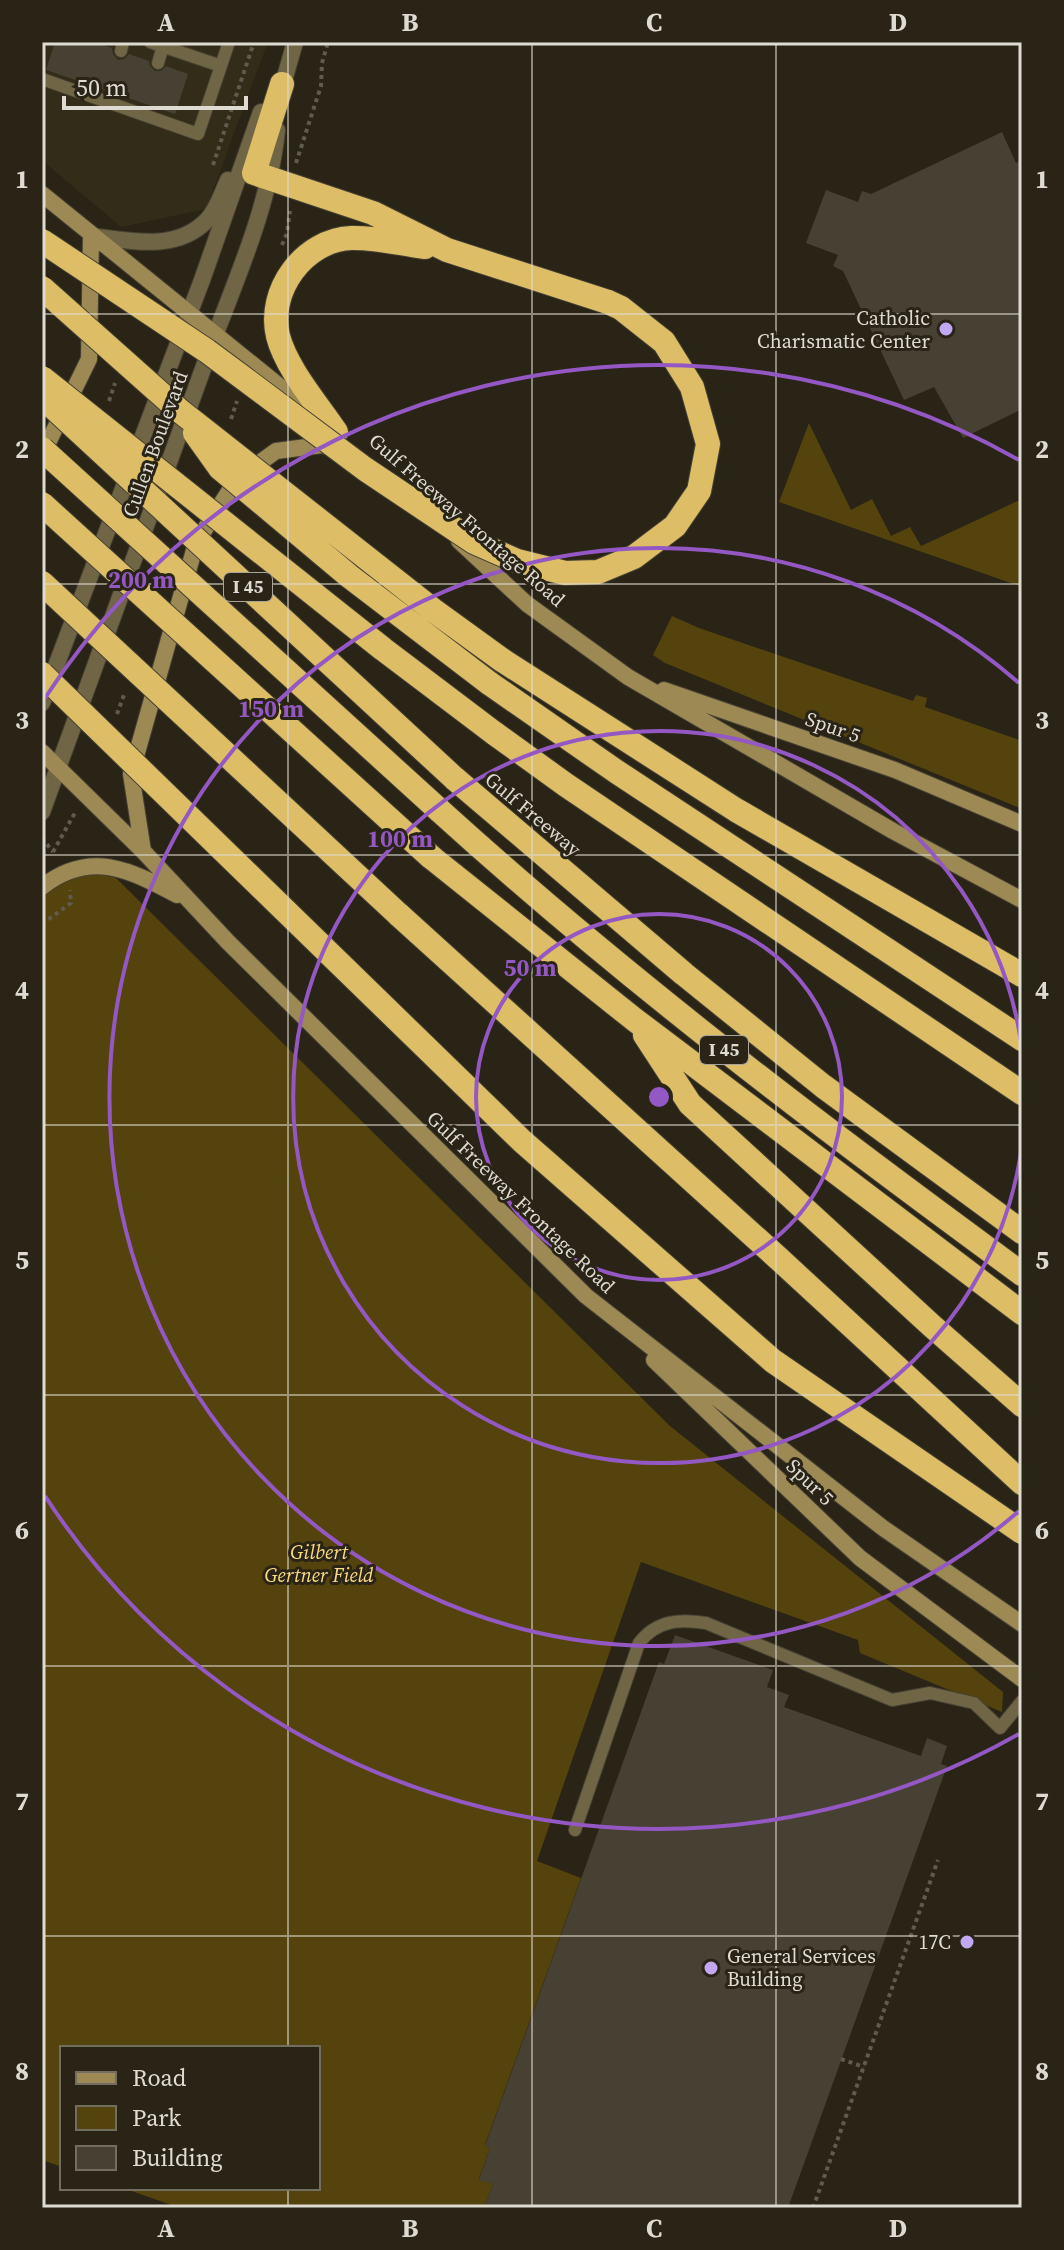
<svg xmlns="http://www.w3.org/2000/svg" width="1064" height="2250" font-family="'Source Serif 4',serif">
<rect width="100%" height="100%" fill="#292416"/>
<path fill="#332c18" d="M42,42H268L206,209L121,227L42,160Z"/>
<path fill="#54430d" d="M809,423L851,510L872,499L891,536L910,527L921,546L1022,499V587L779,502Z
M672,616L699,628L913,701L916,695L927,698L925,707L1022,741V809L665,663L653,655Z
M94,872L116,878L670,1426L1003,1692L1002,1712L860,1653L858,1640L641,1562L537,1861L581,1878L485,2145L490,2148L479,2179L493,2184L484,2208H180L123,2188H318V2048H62V2167L42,2160V899L51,885Z"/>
<path fill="#464132" d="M55,42H95L112,48L113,54L118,60L124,59L129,54L149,61L150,66L155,71H161L166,66L188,74L175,114L46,70Z
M1002,132L1016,163L1022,160V409L963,438L934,387L904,400L843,271L833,266L838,255L806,243L826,190L858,202L862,191L871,194Z
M675,1635L773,1670L767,1687L789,1695L784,1707L921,1756L927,1738L947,1746L941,1764L947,1766L788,2208H484L493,2184L479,2180L490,2148L485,2146L659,1662L664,1664Z"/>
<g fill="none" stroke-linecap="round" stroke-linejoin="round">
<defs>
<path id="service" d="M150,42L221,66
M121,51L123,42
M158,63L163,46
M42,79L198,134L229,42
M575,1830L639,1643C657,1620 679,1619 706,1623L892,1700L930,1693L974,1703L1000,1728L1022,1701"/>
<path id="tertiary" d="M281,91L295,42
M91,236C130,241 177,252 207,220C217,210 222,193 228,180
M42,703L202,280L261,112
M42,812L216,333C241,268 270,200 277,130"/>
<path id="secondary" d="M42,194L315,415
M42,455L89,359L91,236
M459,541L527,604L628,677L893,831L1022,900
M664,690L895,770L1022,824
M42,752L143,851L228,942L586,1296L883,1528L1022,1624
M143,851L131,774L196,543L237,479L276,451L322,445L335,448
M42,887C90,849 130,870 177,895
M654,1360L860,1558L1022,1679"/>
<path id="motorway" d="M282,84L254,173L373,213L447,250L608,302
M336,432C318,405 286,368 278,336C267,291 304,240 351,238C375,237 401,244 425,247
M502,660L736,810L1022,975
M489,683L617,772L1022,1039
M494,733L566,785L1022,1093
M454,778L684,974L823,1086L1022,1232
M439,810C623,977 821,1127 1022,1274
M431,857L635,1020L1022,1313
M398,914L778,1258L1022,1483
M645,1035L690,1104L932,1326L1022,1405"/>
</defs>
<use href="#service" stroke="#464134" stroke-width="14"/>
<use href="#tertiary" stroke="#464134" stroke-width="18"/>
<use href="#secondary" stroke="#464134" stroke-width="18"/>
<use href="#motorway" stroke="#464134" stroke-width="26"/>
<path stroke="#605b4f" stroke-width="4" stroke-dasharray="4 4" stroke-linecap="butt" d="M296,163L321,86L322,63L328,42
M213,165L254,42
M282,245L287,233L290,211
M109,401L115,383
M231,419L237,401
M117,714L125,692
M42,838L53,852
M53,852L76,811
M42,924L71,903L70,890
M841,2059L864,2067
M813,2208L938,1860"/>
<use href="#service" stroke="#706544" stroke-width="12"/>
<use href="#tertiary" stroke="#706544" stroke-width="16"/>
<use href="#secondary" stroke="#9c8953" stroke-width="16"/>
<use href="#motorway" stroke="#ddbe67" stroke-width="24"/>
<defs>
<path id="motorway-bridge" d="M42,241L207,351L365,469L474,542L517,561L565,573L598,572L634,557L675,526L699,491L708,444L692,387L664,342L621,308L608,302
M42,288L180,411L433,610L502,660
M42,378L383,649L494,733
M42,397L454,778
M195,433L220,468L349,576L489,683
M42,449L439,810
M42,504L431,857
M42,583L398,914
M42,674L522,1141L773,1361L1022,1532"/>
</defs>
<use href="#motorway-bridge" stroke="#464134" stroke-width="26" stroke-linecap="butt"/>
<use href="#motorway-bridge" stroke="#ddbe67" stroke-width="24"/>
</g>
<path fill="none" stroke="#dedbd2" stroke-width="2" stroke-opacity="0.55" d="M288,42V2048M532,42V2208M776,42V2208M42,314H1022M42,584H1022M42,855H1022M42,1125H1022M42,1395H1022M42,1666H1022M42,1936H1022M288,2188V2208"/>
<g fill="none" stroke="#9458c4" stroke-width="4">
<circle cx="659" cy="1097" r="183"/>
<path d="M1022 1145A366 366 0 1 1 1022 1049"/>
<path d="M1019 1511A549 549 0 1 1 1019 683"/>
<path d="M1019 1734A732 732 0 0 1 45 1496M45 698A732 732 0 0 1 1019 460"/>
</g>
<g fill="#c2a7f2" stroke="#292416" stroke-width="3">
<circle cx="946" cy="329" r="8"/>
<circle cx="967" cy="1942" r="8"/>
<circle cx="711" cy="1968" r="8"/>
</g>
<g text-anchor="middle" stroke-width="6" stroke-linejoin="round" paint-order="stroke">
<g fill="#292416" stroke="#a8a49a" stroke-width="2">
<rect x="224" y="573" width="48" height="28" rx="6"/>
<rect x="700" y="1036" width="48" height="28" rx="6"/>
</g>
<g font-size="18" font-weight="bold" fill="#dedbd2">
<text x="248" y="593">I 45</text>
<text x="724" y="1056">I 45</text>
</g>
<g font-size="20" fill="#dedbd2" stroke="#292416" text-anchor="end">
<text x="930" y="325">Catholic<tspan x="930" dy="23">Charismatic Center</tspan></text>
<text x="951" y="1949">17C</text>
<text x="727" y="1963" text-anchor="start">General Services<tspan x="727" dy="23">Building</tspan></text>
</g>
<g font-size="20" fill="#dedbd2" stroke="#292416">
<text transform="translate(155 444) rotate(-70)" y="7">Cullen Boulevard</text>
<text transform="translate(467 520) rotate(41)" y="7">Gulf Freeway Frontage Road</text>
<text transform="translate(833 727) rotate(19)" y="7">Spur 5</text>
<text transform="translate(533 814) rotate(40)" y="7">Gulf Freeway</text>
<text transform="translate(521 1202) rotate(44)" y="7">Gulf Freeway Frontage Road</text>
<text transform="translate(810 1482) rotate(44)" y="7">Spur 5</text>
</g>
<g font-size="20" font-style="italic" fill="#fadb82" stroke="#292416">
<text x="319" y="1559">Gilbert<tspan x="319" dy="23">Gertner Field</tspan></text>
</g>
</g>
<circle cx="659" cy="1097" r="12" fill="#9458c4" stroke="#292416" stroke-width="4"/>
<g font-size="24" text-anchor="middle" font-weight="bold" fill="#9458c4" stroke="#292416" stroke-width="6" stroke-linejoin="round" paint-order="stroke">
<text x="141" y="588">200 m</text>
<text x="271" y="717">150 m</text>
<text x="400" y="847">100 m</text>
<text x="530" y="976">50 m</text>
</g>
<rect width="1064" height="2250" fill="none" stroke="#292416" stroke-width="88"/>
<rect x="60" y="2046" width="260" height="144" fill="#292416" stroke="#716d61" stroke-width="2"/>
<rect x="76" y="2072" width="40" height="12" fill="#9c8953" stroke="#716d61" stroke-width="2"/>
<text x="132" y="2086" font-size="24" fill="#dedbd2">Road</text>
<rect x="76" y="2106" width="40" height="24" fill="#54430d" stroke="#716d61" stroke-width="2"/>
<text x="132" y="2126" font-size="24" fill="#dedbd2">Park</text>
<rect x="76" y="2146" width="40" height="24" fill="#464132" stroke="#716d61" stroke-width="2"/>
<text x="132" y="2166" font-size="24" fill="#dedbd2">Building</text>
<path d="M64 96v12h182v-12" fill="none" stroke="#dedbd2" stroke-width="4"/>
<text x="76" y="96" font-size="24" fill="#dedbd2" stroke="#292416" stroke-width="6" paint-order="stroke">50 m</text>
<rect x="44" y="44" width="976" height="2162" fill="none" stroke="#dedbd2" stroke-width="3"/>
<g font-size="26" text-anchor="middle" font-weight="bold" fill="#dedbd2">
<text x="166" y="31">A</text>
<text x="410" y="31">B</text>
<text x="654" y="31">C</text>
<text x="898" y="31">D</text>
<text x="22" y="188">1</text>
<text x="1042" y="188">1</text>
<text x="22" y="458">2</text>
<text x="1042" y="458">2</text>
<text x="22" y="729">3</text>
<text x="1042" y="729">3</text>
<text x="22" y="999">4</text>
<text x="1042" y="999">4</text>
<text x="22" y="1269">5</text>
<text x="1042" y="1269">5</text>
<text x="22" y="1539">6</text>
<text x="1042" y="1539">6</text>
<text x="22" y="1810">7</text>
<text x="1042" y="1810">7</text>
<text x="22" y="2080">8</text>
<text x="1042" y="2080">8</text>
<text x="166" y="2237">A</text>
<text x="410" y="2237">B</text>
<text x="654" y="2237">C</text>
<text x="898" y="2237">D</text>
</g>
</svg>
